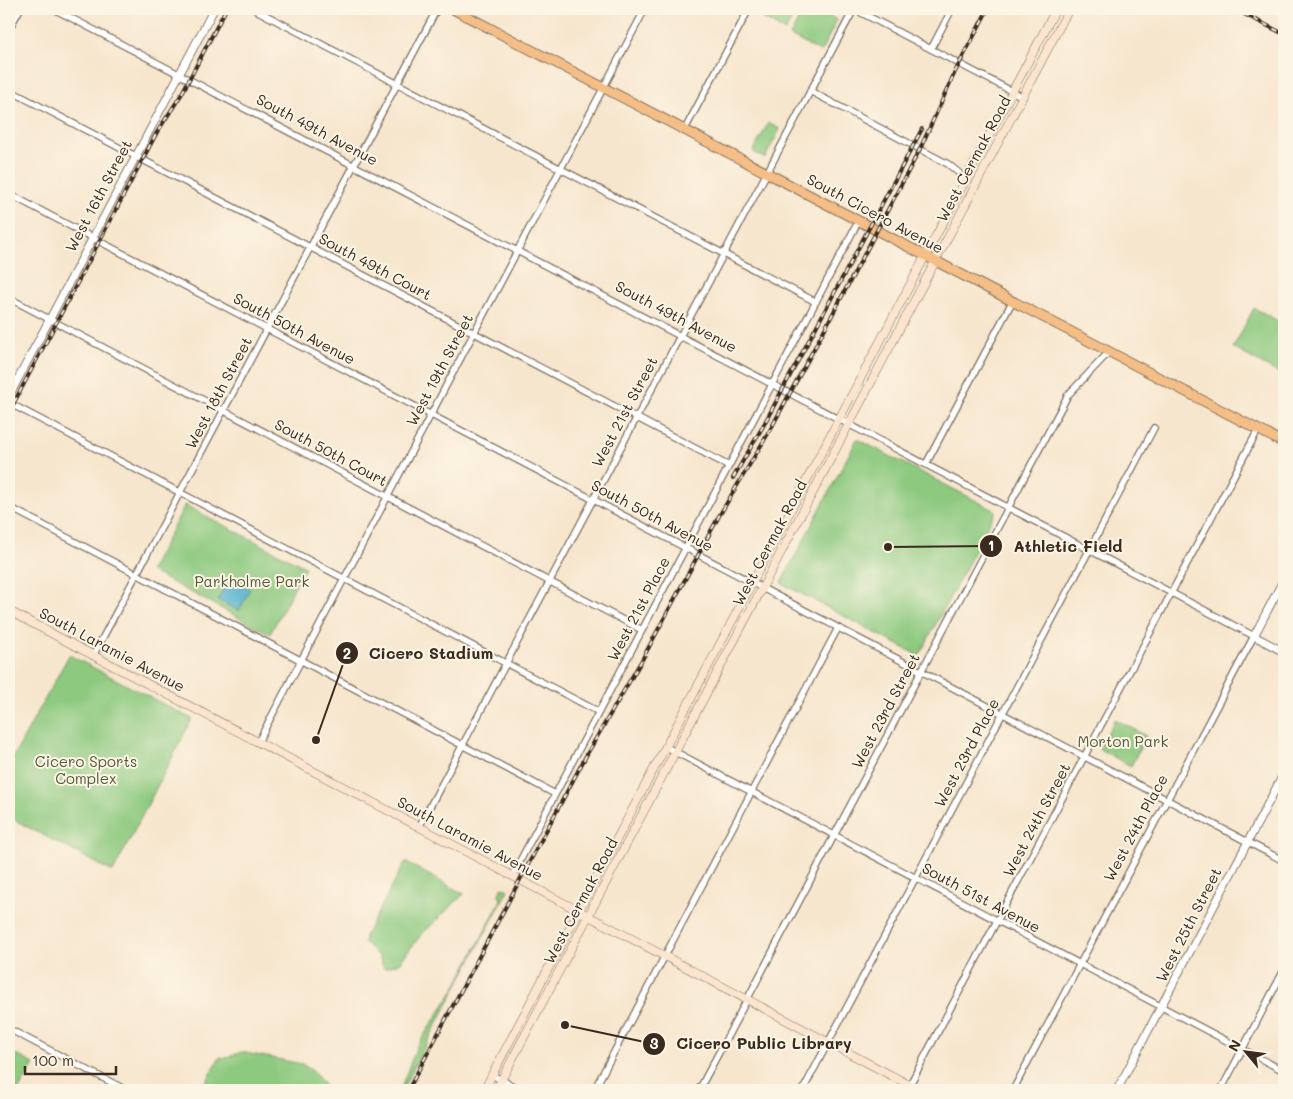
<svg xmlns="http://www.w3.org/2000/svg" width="1293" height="1099" font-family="Mali,sans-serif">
<rect width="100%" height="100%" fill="#fcf5e5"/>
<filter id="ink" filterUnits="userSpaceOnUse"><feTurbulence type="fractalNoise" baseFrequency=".02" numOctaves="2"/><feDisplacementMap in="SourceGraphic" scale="10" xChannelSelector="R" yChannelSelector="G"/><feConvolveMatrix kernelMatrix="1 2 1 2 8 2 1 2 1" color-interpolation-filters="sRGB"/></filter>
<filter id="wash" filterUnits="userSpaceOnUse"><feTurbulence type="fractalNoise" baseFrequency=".0096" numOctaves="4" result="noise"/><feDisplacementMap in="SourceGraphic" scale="20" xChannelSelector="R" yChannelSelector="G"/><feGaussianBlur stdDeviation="1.12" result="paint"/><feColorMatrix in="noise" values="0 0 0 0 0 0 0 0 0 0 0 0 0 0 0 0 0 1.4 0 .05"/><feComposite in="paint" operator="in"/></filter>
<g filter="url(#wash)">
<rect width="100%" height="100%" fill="#f7e6ce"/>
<path fill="#8dc97f" stroke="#647a4e" d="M760,9H798L785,31L757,15Z
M804,9H816L837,20L821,52L790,36Z
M768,123L780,129L765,158L753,152Z
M1254,308L1284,324V370L1282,375L1233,348Z
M857,439L996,511L919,656L781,583Z
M185,505L305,567L270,634L150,571Z
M69,655L192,719L113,872L9,817V765Z
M1115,719L1146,736L1131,766L1099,749Z
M405,862L464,894L421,935L399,963L384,968L379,957L364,942L365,936Z
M502,887L508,890L402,1090H400L417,1046L454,990L501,900L499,894Z
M9,1051L34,1064L19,1090H9Z
M241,1052L302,1064L314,1072L328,1090H202L220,1057L227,1058Z"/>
<path fill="#51b1cf" stroke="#466e76" d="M231,579L250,589L239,611L218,600L228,580Z"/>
</g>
<g filter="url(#ink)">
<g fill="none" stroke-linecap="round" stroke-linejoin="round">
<defs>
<path id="minor" d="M54,9L1254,636L1013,1090
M254,9L816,302
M854,9L1023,97
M9,29L20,9
M931,49L952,9
M9,90L729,466
M810,91L948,164L959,173L963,184
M684,131L749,9
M9,194L1284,861
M9,298L642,630
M9,403L599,712
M926,464L1012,302
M9,507L555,794
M93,656L437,9
M258,742L645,9
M666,747L1284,1071
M419,827L854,9
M512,876L858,222
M9,1029L126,1090
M492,1075L521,1090
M594,1090L838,628
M699,1090L1068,395L1109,352
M803,1090L1154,428
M907,1090L1258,430
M1221,1090L1284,970"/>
<path id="tertiary" d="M9,396L214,9
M1284,579L1254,636L1284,652
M1117,1090L1284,773"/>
<path id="secondary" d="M9,611L919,1090
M484,1090L1056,9
M496,1090L1069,9"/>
<path id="primary" d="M453,9L1284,443"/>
</defs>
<use href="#minor" stroke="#7d6c5c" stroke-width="8"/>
<use href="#tertiary" stroke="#7d6c5c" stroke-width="9"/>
<use href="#secondary" stroke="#7d6c5c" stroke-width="9"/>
<use href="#primary" stroke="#7d6c5c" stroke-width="11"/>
<use href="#minor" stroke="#fff" stroke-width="5.5"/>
<use href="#tertiary" stroke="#fff" stroke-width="7"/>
<use href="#secondary" stroke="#fbe5cf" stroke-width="8"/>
<use href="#primary" stroke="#f5be86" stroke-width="9"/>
<defs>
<path id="rail" d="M1234,9L1284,34
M9,412L156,134L181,95L226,9
M733,478L762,428L922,129
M408,1090L587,754L643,658L719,516L769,432L830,319L920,149L955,72L988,9"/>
</defs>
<use href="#rail" stroke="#3b2a1e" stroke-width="4"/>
<use href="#rail" stroke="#fcf5e5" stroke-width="2" stroke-dasharray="5.5" stroke-linecap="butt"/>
</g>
</g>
<g text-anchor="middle" stroke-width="4" stroke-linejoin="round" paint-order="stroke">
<g font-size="15" fill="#3b2a1e" stroke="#fcf5e5">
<text transform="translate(317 130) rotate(28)" y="5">South 49th Avenue</text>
<text transform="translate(974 159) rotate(-62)" y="5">West Cermak Road</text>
<text transform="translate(99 196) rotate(-62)" y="5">West 16th Street</text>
<text transform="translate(875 214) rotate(28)" y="5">South Cicero Avenue</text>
<text transform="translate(375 267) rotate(28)" y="5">South 49th Court</text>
<text transform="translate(676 317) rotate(28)" y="5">South 49th Avenue</text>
<text transform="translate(294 329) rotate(28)" y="5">South 50th Avenue</text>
<text transform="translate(440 370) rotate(-62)" y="5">West 19th Street</text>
<text transform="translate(219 393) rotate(-62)" y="5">West 18th Street</text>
<text transform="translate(625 412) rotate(-62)" y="5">West 21st Street</text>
<text transform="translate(331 453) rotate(28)" y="5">South 50th Court</text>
<text transform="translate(652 516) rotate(28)" y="5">South 50th Avenue</text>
<text transform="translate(770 543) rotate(-62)" y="5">West Cermak Road</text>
<text transform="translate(639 609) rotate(-62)" y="5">West 21st Place</text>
<text transform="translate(112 650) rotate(28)" y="5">South Laramie Avenue</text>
<text transform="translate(886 711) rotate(-62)" y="5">West 23rd Street</text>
<text transform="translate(967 753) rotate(-62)" y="5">West 23rd Place</text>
<text transform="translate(1037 820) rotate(-62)" y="5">West 24th Street</text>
<text transform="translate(1136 828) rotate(-62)" y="5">West 24th Place</text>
<text transform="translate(470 839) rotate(28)" y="5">South Laramie Avenue</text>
<text transform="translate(981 898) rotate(28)" y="5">South 51st Avenue</text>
<text transform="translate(581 901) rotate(-62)" y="5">West Cermak Road</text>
<text transform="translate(1189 925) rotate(-63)" y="5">West 25th Street</text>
</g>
<g font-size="15" fill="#545a3b" stroke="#fcf5e5">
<text x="252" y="587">Parkholme Park</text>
<text x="1123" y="747">Morton Park</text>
<text x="86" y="767">Cicero Sports<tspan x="86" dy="17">Complex</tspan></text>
</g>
</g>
<path fill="none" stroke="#3b2a1e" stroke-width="2" d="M888 547L991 546M316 740L347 653M565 1025L654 1044"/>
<g fill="#3b2a1e" stroke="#fcf5e5" stroke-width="2">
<circle cx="888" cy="547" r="5"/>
<circle cx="316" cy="740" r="5"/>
<circle cx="565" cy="1025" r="5"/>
<circle cx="991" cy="546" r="12"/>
<circle cx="347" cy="653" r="12"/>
<circle cx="654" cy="1044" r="12"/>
</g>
<g font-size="15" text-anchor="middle" font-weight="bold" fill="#fff">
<text x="991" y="551">1</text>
<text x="347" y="659">2</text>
<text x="654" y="1049">3</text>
</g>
<g font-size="16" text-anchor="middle" font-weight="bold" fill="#3b2a1e" stroke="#fcf5e5" stroke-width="4" stroke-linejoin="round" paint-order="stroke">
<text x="1068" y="552">Athletic Field</text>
<text x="431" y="659">Cicero Stadium</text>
<text x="764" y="1049">Cicero Public Library</text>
</g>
<rect width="1293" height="1099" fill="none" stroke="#fcf5e5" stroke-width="30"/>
<g transform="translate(1246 1052) rotate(299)" stroke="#fcf5e5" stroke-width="4" paint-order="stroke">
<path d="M0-4L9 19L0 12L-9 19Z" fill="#3b2a1e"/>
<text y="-8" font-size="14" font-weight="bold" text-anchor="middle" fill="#3b2a1e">N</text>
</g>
<path d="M25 1066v8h91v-8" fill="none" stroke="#3b2a1e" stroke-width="2.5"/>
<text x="32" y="1066" font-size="15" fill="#3b2a1e" stroke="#fcf5e5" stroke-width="4" paint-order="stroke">100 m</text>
</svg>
